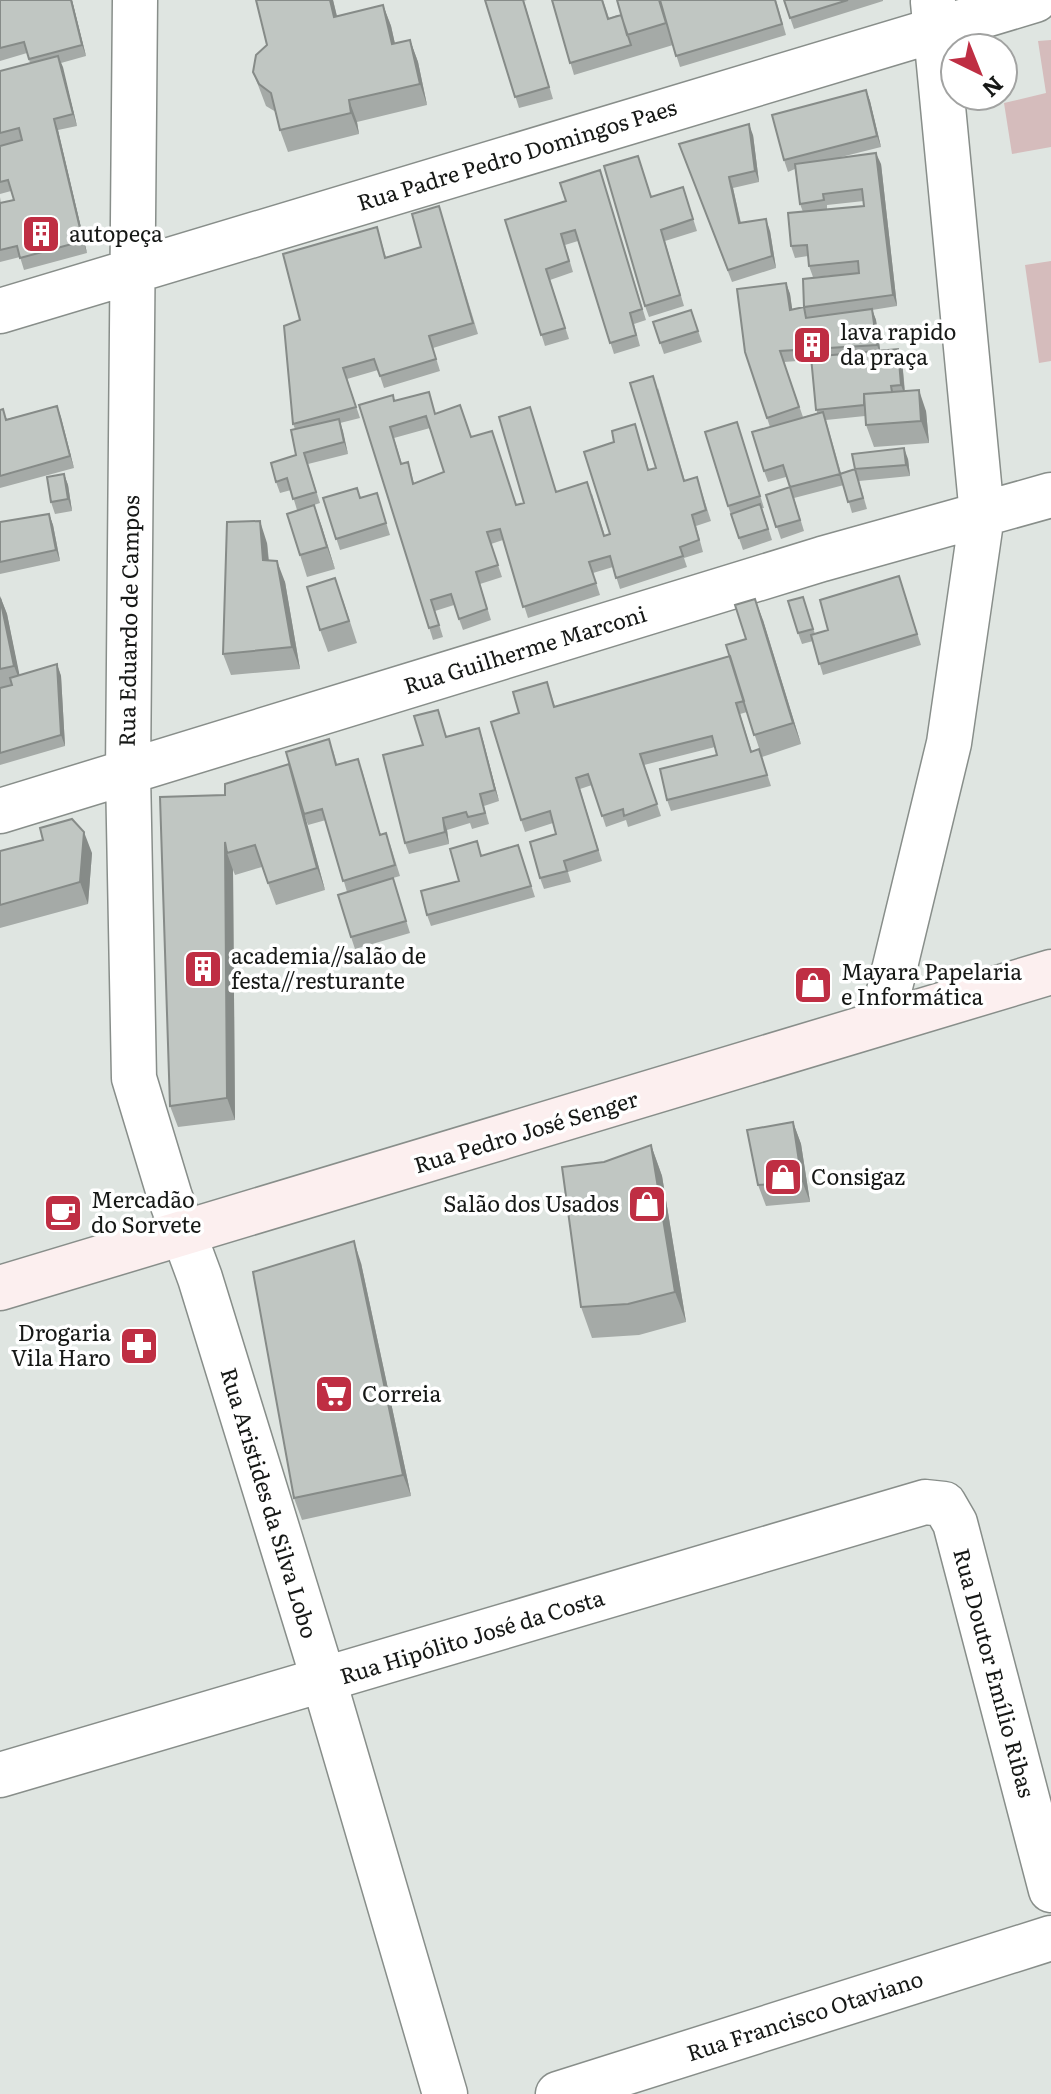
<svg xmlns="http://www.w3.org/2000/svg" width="1051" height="2094" font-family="Literata,serif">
<rect width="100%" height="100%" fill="#dfe5e1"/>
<path fill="#d5bcbc" d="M1051,40V147L1012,154L1004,103L1046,93L1038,41Z
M1051,261V361L1039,363L1025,265Z"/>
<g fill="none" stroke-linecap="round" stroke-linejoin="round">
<defs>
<path id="street" d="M135,0L128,773L134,1078L170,1197L200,1278L324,1681L445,2094
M0,311L1035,0
M0,811L822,559L1051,495
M882,1020L949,743L982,515L933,2
M0,1775L925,1502L944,1504L955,1523L1051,1890
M558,2094L1051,1938"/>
<path id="secondary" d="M0,1288L1051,972"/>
</defs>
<use href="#street" stroke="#888e8a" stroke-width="47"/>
<use href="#secondary" stroke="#888e8a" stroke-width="47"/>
<use href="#street" stroke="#fff" stroke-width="44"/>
<use href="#secondary" stroke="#fcefef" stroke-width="44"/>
</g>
<path fill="#a5aaa7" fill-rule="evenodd" d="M0,0H72L86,56L61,63L77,126L58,130L87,253L24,270L20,257L0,262V197L1,203L14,200L11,191L0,194V71L30,63L27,53L0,61Z
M256,0H333L337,16L383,5L391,26L395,44L410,40L418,62L427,105L357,122L359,134L288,152L280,130L276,112L266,106L253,72L267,45Z
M485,0H527L524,1L553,99L519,108Z
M552,0H603L609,18L660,0H776L786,35L680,67L673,45L574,75Z
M784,0H883V1L794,29Z
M866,90L870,101L881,147L841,157L881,164L897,306L872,310L876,320L880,351L898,349L902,360L905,391L926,411L929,443L874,447L866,425L865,416L826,420L841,473L908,459L910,476L859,481L867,509L852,513L844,485L794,498L804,531L781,539L766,495L790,487L786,477L768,482L764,471L770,427L745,352L786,283L790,294L792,310L804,307L859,273L813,277L809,266L808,256L795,258L791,246L803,212L800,204L795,169L788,172L784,160ZM864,201V206L827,209V205ZM811,360L817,413L803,417L784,362Z
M753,135L759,182L733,188L741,223L770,231L776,268L732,282L679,144Z
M638,156L651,197L683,187L697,231L665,241L684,306L649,317L645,306Z
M600,170L646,320L634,324L640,346L614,354L578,241L565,245L573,272L550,280L569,339L545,346L505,220L566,201Z
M439,206L478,334L433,348L440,371L384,388L378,370L347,379L360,418L340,423L348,454L308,464L320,503L314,505L335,569L307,577L300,555L297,510L291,490L280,493L276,482L296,455L295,429L293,424L300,320L377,227L386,257L421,247Z
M691,310L702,342L664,354L653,322Z
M658,388L685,481L697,477L711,521L696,526L703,552L684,558L687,567L620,589L613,567L593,573L600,595L528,618L503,540L491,544L502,577L480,584L491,620L463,630L454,605L435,611L443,637L433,640L359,405L395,401L436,413L471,436L517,505L524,503L534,419L556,492L592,494L605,536L610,534L614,442L635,424L649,470L656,468ZM430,428L444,472L414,483L408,462L402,464L394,438Z
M57,406L74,468L0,488V410L7,419Z
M737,422L764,508H762L772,540L743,550L728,506Z
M64,474L68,485L72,511L55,514L51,502Z
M377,493L390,535L340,550L323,498H360Z
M49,514L53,525L60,561L0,574V522Z
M267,543L269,560L285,582L300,669L231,675L223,654Z
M899,576L921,645L823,675L813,641L802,644L798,633L803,597L815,634L828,630Z
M0,596L7,614L19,675L57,664L61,676L65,746L0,765Z
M343,600L357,643L328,652L320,630Z
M763,620L801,744L762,757L747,712L740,714L752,752L763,761L771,786L671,811L667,800L717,755L715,747L644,765L661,816L628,827L626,820L606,827L592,785L580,789L602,861L568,872L571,882L544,889L540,878L556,834L553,823L525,832L521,820L519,713L547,682L555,706L730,656Z
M438,710L446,737L479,728L499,801L484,806L489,824L472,829L470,823L447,830L449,844L409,854L405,843L423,745Z
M333,750L337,764L362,770L380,834L390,844L400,876L393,878L410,933L355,949L351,937L347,892L326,820L308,825L304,814L325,890L276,905L262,867L235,875L233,870L235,1120L178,1127L170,1106L225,795L289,764Z
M518,845L535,897L431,926L427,915L482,856Z
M0,851L92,853L88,904L0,928Z
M793,1122L801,1144L810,1202L766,1206L758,1185Z
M651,1145L662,1176L686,1322L639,1335L592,1338L581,1307L604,1162Z
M361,1263L411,1496L302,1520L294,1498Z"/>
<path fill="#868b88" d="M71,0H72L86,56L82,45Z
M330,0H333L342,38L334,17Z
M383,5L391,26L400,66L392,44Z
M410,40L418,62L427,105L420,84Z
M58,56L63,67L77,126L73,114Z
M866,90L870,101L881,147L877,136Z
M349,100L357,122L359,134L351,113Z
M54,119L58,130L87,253L83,241Z
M749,124L753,135L759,182L755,171Z
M876,153L881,164L897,306L893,295Z
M729,177L733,188L743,234L739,223Z
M766,219L770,231L776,268L772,256Z
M786,283L790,294L794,321L790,310Z
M872,309L876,320L881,356L877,345Z
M898,349L902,360L905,396L901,385Z
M919,390L926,411L929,443L921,421Z
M57,406L61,417L74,468L70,456Z
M339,419L343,431L348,454L344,442Z
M904,448L908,459L910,476L906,465Z
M64,474L68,485L72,511L68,499Z
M314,505L322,527L335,569L327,547Z
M49,514L53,525L60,561L56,550Z
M260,521L267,543L270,581L263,560Z
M277,561L285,582L300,669L292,647Z
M0,596L7,614L22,687L14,666Z
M755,599L763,620L801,744L793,723Z
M57,664L61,676L65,746L61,735Z
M479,728L483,740L499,801L495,790Z
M289,764L297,786L325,890L317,868Z
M443,818L447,830L449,844L445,832Z
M84,832L92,853L88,904L80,882Z
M225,842L227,853L233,870L235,1120L227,1098Z
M793,1122L801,1144L810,1202L802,1181Z
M651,1145L662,1176L686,1322L675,1292Z
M354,1241L361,1263L411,1496L403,1475Z"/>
<path fill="#c0c6c2" stroke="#868b88" stroke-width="2" fill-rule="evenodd" d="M0,0H71L82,45L29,59L24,42L0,48Z
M256,0H330L334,17L383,5L392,44L410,40L420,84L349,100L351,113L280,130L271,93L259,84L253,72L256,55L267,45Z
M485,0H523L549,87L515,97Z
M552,0H602L608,19L621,15L631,45L570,63Z
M617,0H659L666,23L627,35Z
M660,0H775L782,24L676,56Z
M784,0H848L790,18Z
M58,56L73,114L54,119L83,241L20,258L17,246L0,250V203L14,200L8,180L0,182V146L22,140L19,128L0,133V71Z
M866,90L877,136L784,160L772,115Z
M749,124L755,171L729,177L739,223L766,219L772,256L728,270L679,144Z
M876,153L893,295L804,307L803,279L859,273L858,261L809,266L807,245L791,246L788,213L864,206L862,189L823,194L824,200L800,204L795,164Z
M638,156L651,197L683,187L693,219L661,230L680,295L645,306L604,166Z
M600,170L642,309L630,313L636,335L610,343L575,230L561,234L569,261L546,269L565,328L541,335L505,220L566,201L560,183Z
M439,206L473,323L429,336L436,359L380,376L374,359L343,368L356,407L293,424L284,326L300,320L283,254L377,227L385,258L421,247L412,214Z
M786,283L790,310L804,307L806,318L872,309L877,345L780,351L799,407L767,418L745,352L737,289Z
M691,310L698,331L660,343L653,322Z
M898,349L901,385L891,386L892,392L864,394V405L816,410L811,357Z
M653,376L684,481L697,477L706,510L692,515L699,540L680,547L683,556L616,578L610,556L589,562L596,583L523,607L500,529L487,532L498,565L476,572L487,609L459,619L451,594L431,600L439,625L429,628L359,405L393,395L394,401L429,392L435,414L460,405L471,437L492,431L516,505L524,503L499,417L530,407L556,492L587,482L604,536L610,534L584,452L614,442L612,431L635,424L648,470L656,468L630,383ZM426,416L444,472L413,484L408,462L401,464L390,427Z
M919,390L921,421L866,425L864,394Z
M57,406L70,456L0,476V410L3,409L6,420Z
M823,412L840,474L790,487L783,465L764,471L752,432Z
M339,419L344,442L304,453L316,492L293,499L287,478L276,482L271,463L296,455L291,430Z
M737,422L760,496L728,506L705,432Z
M904,448L906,465L855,469L852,454Z
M855,469L863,498L848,502L840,474Z
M64,474L68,499L51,502L47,477Z
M790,487L800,520L776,527L766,495Z
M357,488L360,498L377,493L386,523L336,539L323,498Z
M760,504L768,529L739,538L731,514Z
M314,505L327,547L300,555L287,514Z
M49,514L56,550L0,562V522Z
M260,521L263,560L277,561L292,647L223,654L227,522Z
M899,576L917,634L819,664L811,635L828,630L820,600Z
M335,578L349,621L320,630L307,587Z
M803,597L813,629L798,633L788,601Z
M0,598L14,666L0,669Z
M755,599L793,723L754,735L726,645L746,639L735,605Z
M730,656L744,701L736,703L751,752L759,749L767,775L667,800L660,769L717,755L712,736L640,754L657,804L624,816L623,809L602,816L588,774L576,778L598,850L564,861L567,871L540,878L530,842L556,834L550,811L521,820L491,722L519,713L513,692L547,682L554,707Z
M57,664L61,735L0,753V688L12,685L10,678Z
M438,710L446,737L479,728L495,790L480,794L485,813L468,817L466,812L443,818L445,832L405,843L383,755L423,745L414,716Z
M329,739L336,765L358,759L380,835L386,833L395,865L343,881L322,809L304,814L286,752Z
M289,764L317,868L268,883L255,845L227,853L225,842L227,1098L170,1106L160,797L225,795V784Z
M72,819L84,832L80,882L0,905V851L43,840L40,828Z
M477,841L481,856L518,845L531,886L427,915L421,891L459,881L450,849Z
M393,878L406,921L351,937L338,895Z
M793,1122L802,1181L758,1185L747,1130Z
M651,1145L675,1292L628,1304L581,1307L562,1167L604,1162Z
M354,1241L403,1475L294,1498L253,1272Z"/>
<defs>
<symbol id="building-square" viewBox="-11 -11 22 22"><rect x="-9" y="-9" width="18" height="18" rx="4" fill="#bf2e43" stroke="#fff"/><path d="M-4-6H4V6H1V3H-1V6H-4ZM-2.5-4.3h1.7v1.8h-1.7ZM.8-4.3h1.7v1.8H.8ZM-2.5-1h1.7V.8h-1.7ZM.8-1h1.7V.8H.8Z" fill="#fff"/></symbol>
<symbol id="shop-square" viewBox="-11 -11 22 22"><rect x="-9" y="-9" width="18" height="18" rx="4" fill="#bf2e43" stroke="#fff"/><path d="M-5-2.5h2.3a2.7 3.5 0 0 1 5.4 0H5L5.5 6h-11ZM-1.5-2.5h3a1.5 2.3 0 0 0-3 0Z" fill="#fff"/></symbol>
<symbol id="cafe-square" viewBox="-11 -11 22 22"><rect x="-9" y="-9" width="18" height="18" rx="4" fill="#bf2e43" stroke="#fff"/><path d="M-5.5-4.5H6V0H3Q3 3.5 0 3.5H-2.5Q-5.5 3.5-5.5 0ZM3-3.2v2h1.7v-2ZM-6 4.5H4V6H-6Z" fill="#fff"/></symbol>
<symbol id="pharmacy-square" viewBox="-11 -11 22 22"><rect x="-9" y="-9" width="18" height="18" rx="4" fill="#bf2e43" stroke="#fff"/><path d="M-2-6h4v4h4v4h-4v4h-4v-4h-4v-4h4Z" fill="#fff"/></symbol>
<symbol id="supermarket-square" viewBox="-11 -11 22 22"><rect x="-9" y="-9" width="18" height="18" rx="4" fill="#bf2e43" stroke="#fff"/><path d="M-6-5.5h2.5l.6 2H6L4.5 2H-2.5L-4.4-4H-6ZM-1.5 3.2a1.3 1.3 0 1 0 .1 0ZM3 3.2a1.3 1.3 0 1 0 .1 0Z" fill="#fff"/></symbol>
</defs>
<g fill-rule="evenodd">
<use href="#building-square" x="19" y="212" width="44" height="44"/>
<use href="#building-square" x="790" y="323" width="44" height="44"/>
<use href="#building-square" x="181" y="947" width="44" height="44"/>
<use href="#shop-square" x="791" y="963" width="44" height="44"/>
<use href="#shop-square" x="761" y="1155" width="44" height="44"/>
<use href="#shop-square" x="625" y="1182" width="44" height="44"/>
<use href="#cafe-square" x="41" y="1191" width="44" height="44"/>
<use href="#pharmacy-square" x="117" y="1324" width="44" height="44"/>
<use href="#supermarket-square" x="312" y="1372" width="44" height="44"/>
</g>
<g text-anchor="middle" stroke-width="7" stroke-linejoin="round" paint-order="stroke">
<g font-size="22" fill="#161816" stroke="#fff">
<text transform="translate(517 155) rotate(-17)" y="8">Rua Padre Pedro Domingos Paes</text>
<text transform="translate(129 621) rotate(-89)" y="8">Rua Eduardo de Campos</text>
<text transform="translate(525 650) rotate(-17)" y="8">Rua Guilherme Marconi</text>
<text transform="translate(526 1132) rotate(-17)" y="8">Rua Pedro José Senger</text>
<text transform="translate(269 1503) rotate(73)" y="8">Rua Aristides da Silva Lobo</text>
<text transform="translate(472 1637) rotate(-17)" y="8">Rua Hipólito José da Costa</text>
<text transform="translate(994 1673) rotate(75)" y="8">Rua Doutor Emílio Ribas</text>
<text transform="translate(805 2016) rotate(-18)" y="8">Rua Francisco Otaviano</text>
</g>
<g font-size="22" fill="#161816" stroke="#fff" text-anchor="start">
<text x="69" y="242">autopeça</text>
<text x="840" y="340">lava rapido<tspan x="840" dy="25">da praça</tspan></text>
<text x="231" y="964">academia//salão de<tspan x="231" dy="25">festa//resturante</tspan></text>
<text x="841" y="980">Mayara Papelaria<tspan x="841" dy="25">e Informática</tspan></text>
<text x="811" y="1185">Consigaz</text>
<text x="91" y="1208">Mercadão<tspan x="91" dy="25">do Sorvete</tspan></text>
<text x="619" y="1212" text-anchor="end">Salão dos Usados</text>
<text x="111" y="1341" text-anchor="end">Drogaria<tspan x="111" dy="25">Vila Haro</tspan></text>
<text x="362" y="1402">Correia</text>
</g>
</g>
<g transform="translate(979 72) rotate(137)"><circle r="38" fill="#ffffff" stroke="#a2a3a2" stroke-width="2"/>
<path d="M0-6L14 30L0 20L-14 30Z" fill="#bf2e43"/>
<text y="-12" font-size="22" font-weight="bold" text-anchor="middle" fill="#161816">N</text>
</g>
</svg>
